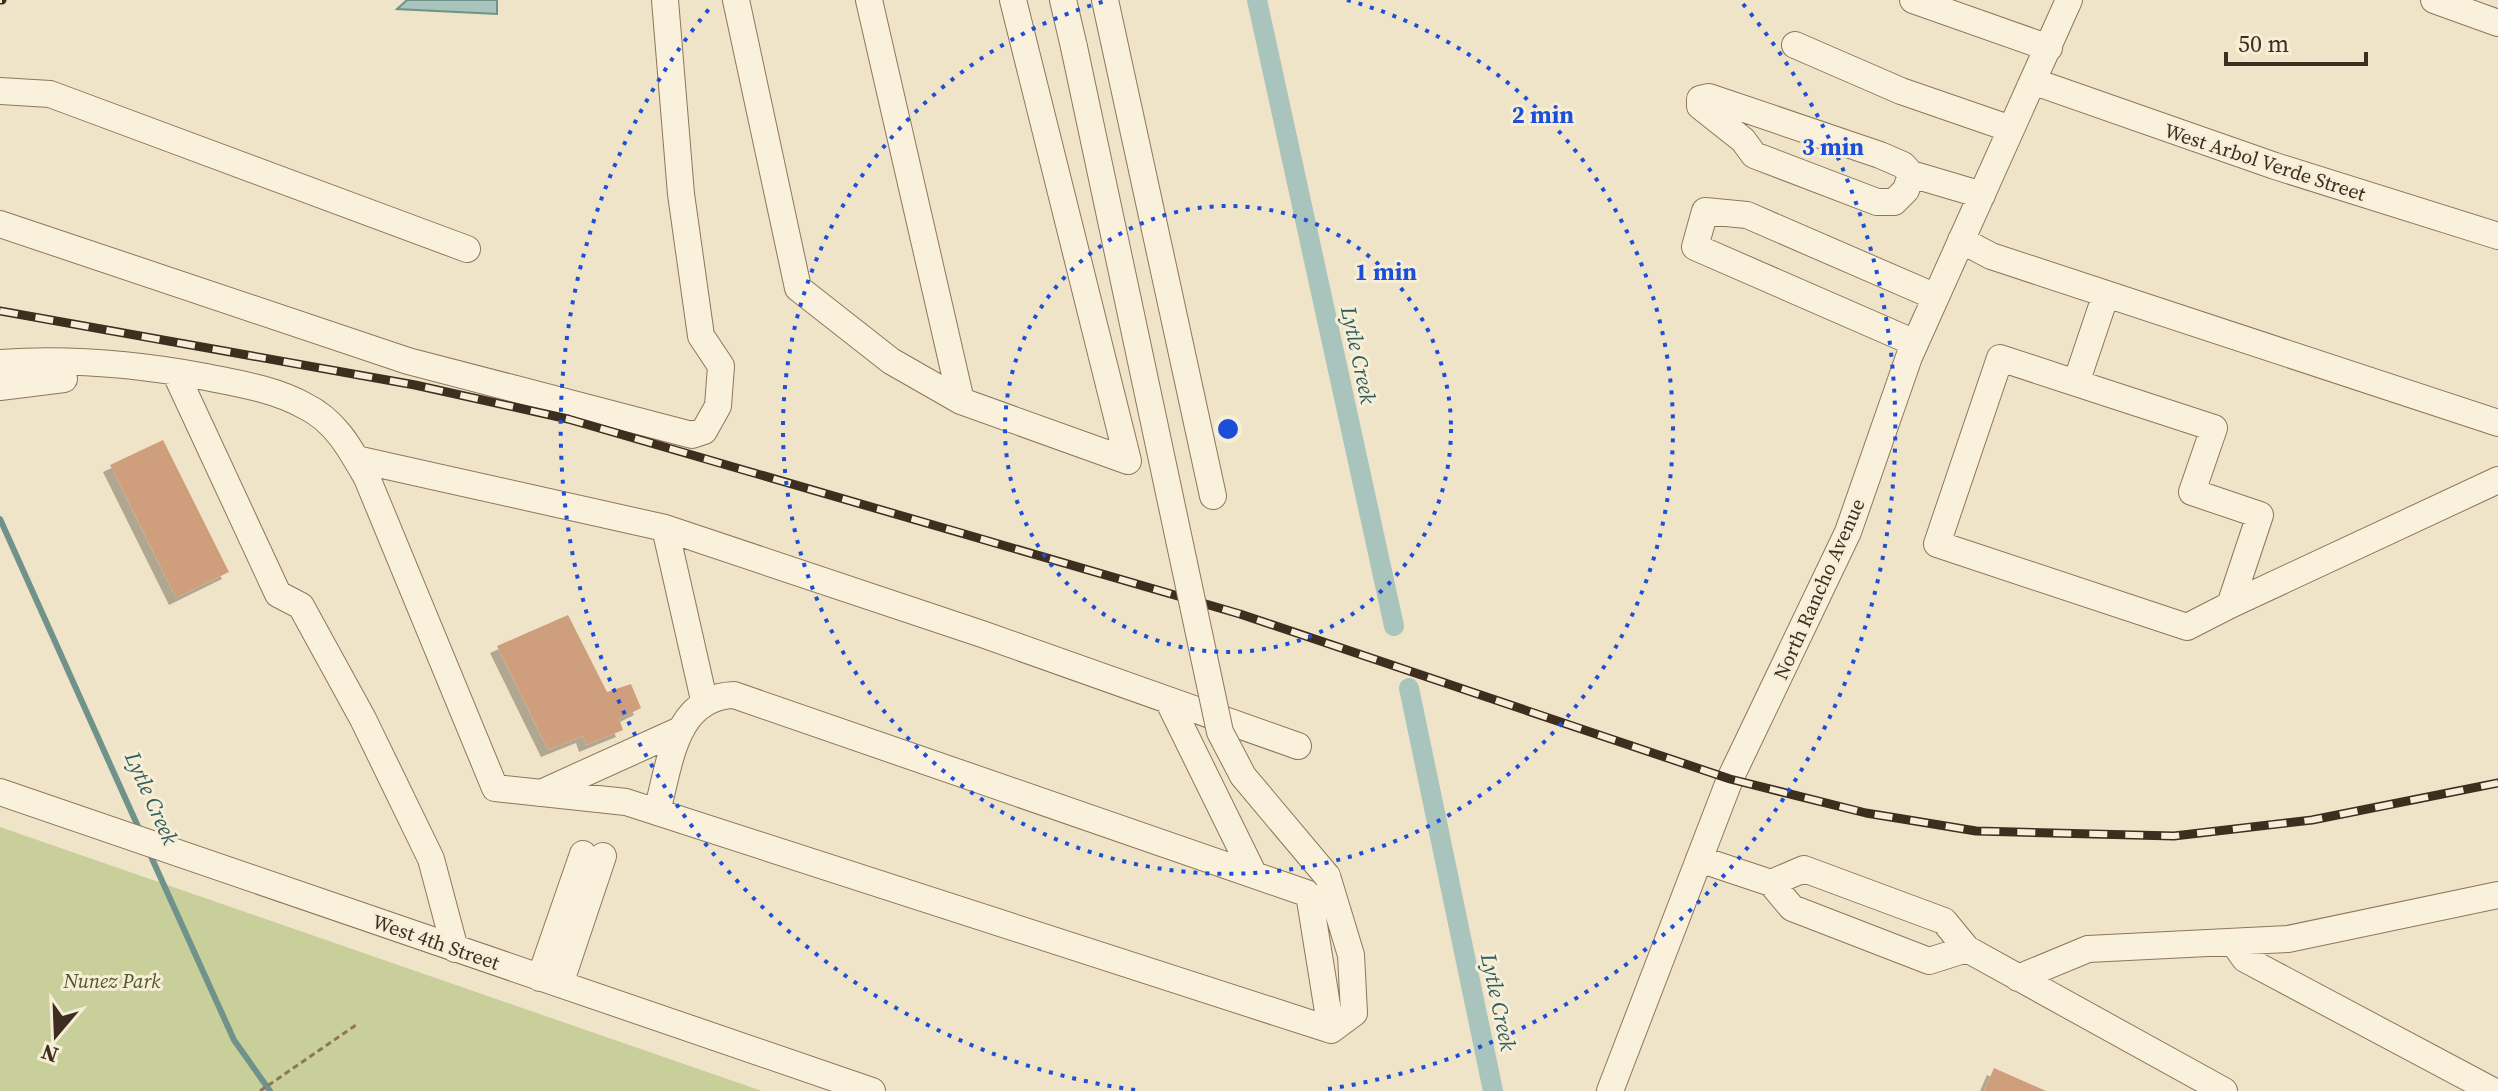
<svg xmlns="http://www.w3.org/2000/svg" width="2498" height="1091" font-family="'Source Serif 4',serif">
<defs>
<filter id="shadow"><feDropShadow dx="-7" dy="7" stdDeviation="0" flood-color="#0004"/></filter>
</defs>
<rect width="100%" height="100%" fill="#f0e4c8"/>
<path fill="#c9cf9b" d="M0,827L762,1091H0Z"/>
<path fill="#a9c4bc" stroke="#6f938a" stroke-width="2" d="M407,0H497V14L397,9Z"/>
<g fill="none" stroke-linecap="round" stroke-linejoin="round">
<path stroke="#6f938a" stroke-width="6" d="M0,519L140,831
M149,852L234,1040L270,1091"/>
<path stroke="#a9c4bc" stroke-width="20" d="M1257,0L1394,626
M1409,688L1493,1091"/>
</g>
<path fill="#cf9f7d" filter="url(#shadow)" d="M163,440L229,572L176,598L110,465Z
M568,615L607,692L631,684L641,708L619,719L623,730L586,745L583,736L548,750L497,646Z
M1994,1068L2046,1091H1984Z"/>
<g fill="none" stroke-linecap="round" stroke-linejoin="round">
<defs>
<path id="minor" d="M736,0L798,288L891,361L961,401
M869,0L961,401L1128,461L1013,0
M1063,0L1074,47
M1105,0L1213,496
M1913,0L2049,48
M2434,0L2498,23
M1795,45L1901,91L2011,129
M2035,82L2275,166L2498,236
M0,91L50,94L467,249
M1911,174L1906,190L1894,202H1877L1754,155L1743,140L1700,106V99L1709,97L1880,155L1903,165L1911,174L1982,195
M0,224L408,361L692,435L704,431L718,406L721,366L701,336L681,194L665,0
M1961,240L1991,256L2498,423
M1915,343L1695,247L1705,211L1747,215L1936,297
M0,363C70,358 137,364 206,377C240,384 274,389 305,406C336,421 351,450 367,478L495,788L626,802L1331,1030L1309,894L734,695C674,697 670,765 657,811
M175,372L278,594L301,606L363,719L431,859L455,949
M2076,383L2214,428L2192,492L2260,515L2230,605L2187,627L1937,544L2000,358L2076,383L2106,294
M0,387L64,379
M356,459L665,528L982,634L1298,746
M665,528L704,700
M2230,605L2498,480
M1169,702L1254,875
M0,792L872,1091
M541,793L680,730
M1699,859L1771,883L1792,908L1929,961L1967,949L1944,921L1804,869L1771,883
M1327,876L1351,955L1354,1013L1331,1030
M2233,942L2245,959L2493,1091
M1967,949L2224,1091
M540,978L583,854
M2018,978L2088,949L2288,939L2498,895
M560,984L603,856
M1610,1091L1730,779L1848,532L1909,357L2069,0"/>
</defs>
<use href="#minor" stroke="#8d765c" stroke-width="28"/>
<path stroke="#8d765c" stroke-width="3" stroke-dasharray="6 4" stroke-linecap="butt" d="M260,1091L356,1025"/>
<use href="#minor" stroke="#faf1dc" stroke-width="26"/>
<defs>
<path id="rail" d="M0,0H2
M0,311L415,385L568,419L1240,614L1730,779L1866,813L1976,831L2174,836L2312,820L2498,783"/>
</defs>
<use href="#rail" stroke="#3d2e20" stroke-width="9"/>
<use href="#rail" stroke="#f7eed8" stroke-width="6" stroke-dasharray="18" stroke-linecap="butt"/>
<defs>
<path id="minor-bridge" d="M1074,47L1220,732L1243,776L1327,876"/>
</defs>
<use href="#minor-bridge" stroke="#8d765c" stroke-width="28" stroke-linecap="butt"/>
<use href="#minor-bridge" stroke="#faf1dc" stroke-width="26"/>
</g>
<g fill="none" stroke="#1d4ed8" stroke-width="4" stroke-dasharray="4 8">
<circle cx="1228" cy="429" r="223"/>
<path d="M1347 0A445 445 0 1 1 1109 0"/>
<path d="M1135 1090A668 668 0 0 1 713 4M1743 4A668 668 0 0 1 1321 1090"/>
</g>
<g text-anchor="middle" stroke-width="6" stroke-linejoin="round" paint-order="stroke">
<g font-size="20" fill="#3d2e20" stroke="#f7eed8">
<text transform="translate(2265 162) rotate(18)" y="7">West Arbol Verde Street</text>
<text transform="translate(1819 589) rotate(-66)" y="7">North Rancho Avenue</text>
<text transform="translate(436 942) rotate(19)" y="7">West 4th Street</text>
</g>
<g font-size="20" font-style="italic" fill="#4d5a26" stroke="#f7eed8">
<text x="112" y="988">Nunez Park</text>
</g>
<g font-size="22" font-style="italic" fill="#2f5d5a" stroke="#f7eed8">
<text transform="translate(1359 355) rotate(78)" y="8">Lytle Creek</text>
<text transform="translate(152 798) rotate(66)" y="8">Lytle Creek</text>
<text transform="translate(1499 1002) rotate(78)" y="8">Lytle Creek</text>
</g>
</g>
<circle cx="1228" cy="429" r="12" fill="#1d4ed8" stroke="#f7eed8" stroke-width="4"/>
<g font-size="24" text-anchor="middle" font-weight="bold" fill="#1d4ed8" stroke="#f7eed8" stroke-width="6" stroke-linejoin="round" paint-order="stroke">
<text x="1543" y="123">2 min</text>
<text x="1833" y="155">3 min</text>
<text x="1386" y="280">1 min</text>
</g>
<g transform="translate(56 1035) rotate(199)" stroke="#f7eed8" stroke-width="6" paint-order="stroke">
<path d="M0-6L14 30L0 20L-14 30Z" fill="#3d2e20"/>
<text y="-12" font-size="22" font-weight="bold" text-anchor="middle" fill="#3d2e20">N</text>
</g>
<path d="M2226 52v12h140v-12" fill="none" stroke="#3d2e20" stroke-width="4"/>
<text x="2238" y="52" font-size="24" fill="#3d2e20" stroke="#f7eed8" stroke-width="6" paint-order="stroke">50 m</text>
</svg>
